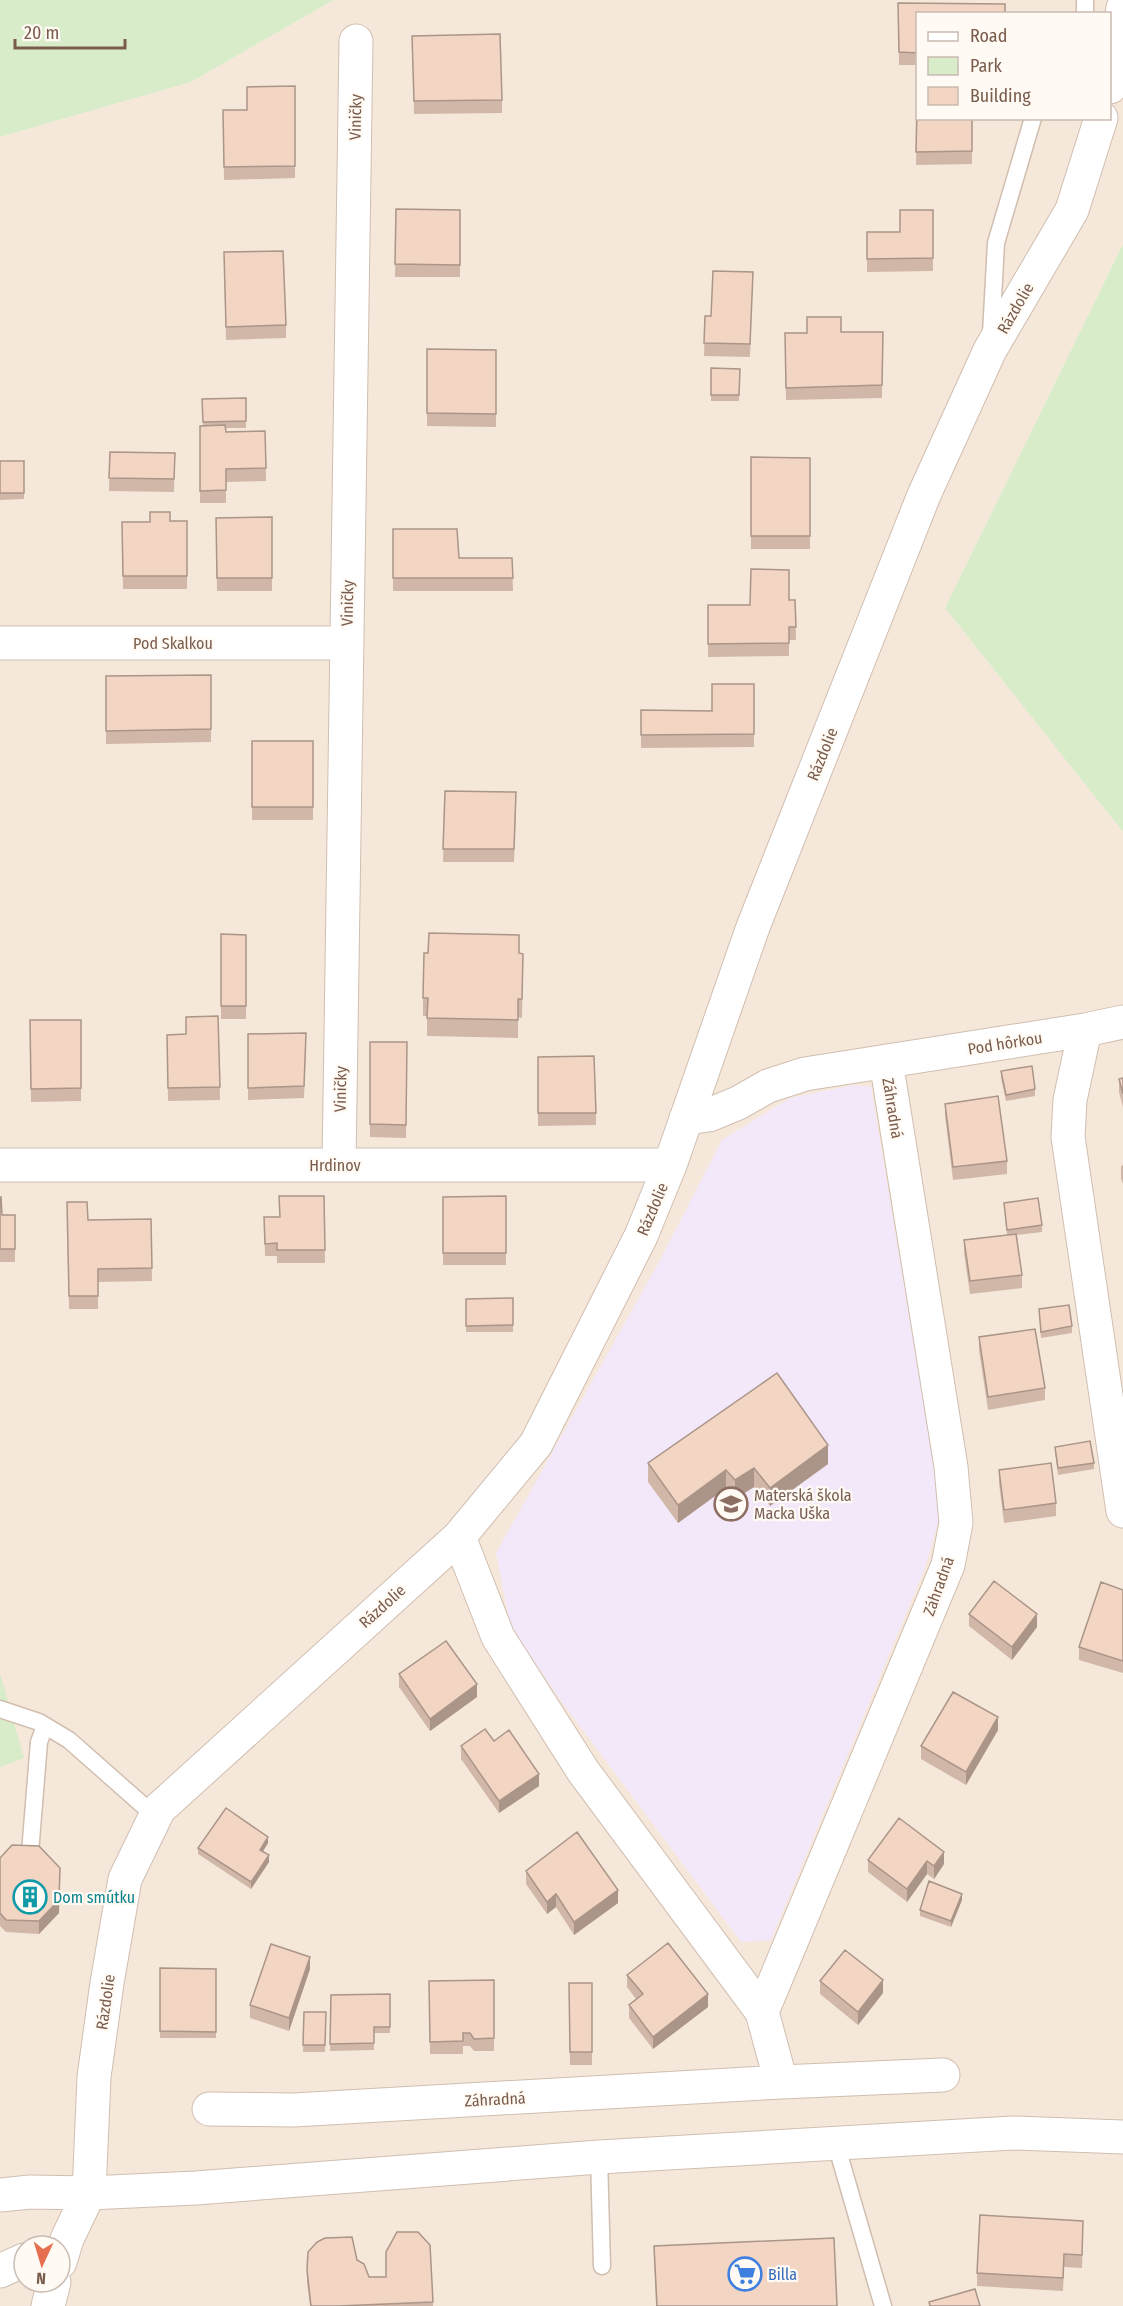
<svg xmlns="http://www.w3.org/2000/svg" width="1123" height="2306" font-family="'Fira Sans Condensed',sans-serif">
<rect width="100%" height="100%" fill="#fdf6ec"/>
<path fill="#f5e8da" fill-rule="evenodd" d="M334,0H1123V244L945,608L1123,832V2306H0V137L191,82ZM918,14H1110V118H918ZM24,2246H60V2282H24Z"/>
<path fill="#f3e8fa" d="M854,1085L871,1087L938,1489L939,1519L925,1568L771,1940L741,1942L556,1694L510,1625L496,1553L660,1260L722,1140L790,1098Z"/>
<path fill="#d8ecc9" d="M0,0H334L191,82L0,137Z
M1123,244V832L945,608Z
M0,1673L24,1758L0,1767Z"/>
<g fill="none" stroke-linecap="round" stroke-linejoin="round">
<defs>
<path id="service" d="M1085,0V14
M991,334L996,243L1033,118
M0,1709L39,1722L69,1740L155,1816
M30,1853L39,1742L45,1726
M836,2144L883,2306
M599,2157L602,2266"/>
<path id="minor" d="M1110,87L1123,8
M0,643H346
M1085,1030L1070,1100L1068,1137L1123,1511
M686,1118L709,1115L738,1103L768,1086L805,1074L1085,1030L1123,1022
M0,1165H670
M339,1165L356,41
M459,1537L498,1637L583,1771L762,2012L781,2082
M762,2012L948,1565L956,1523L951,1467L886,1061
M209,2109L294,2110L781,2082L943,2075
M0,2195L30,2192L89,2193L196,2188L599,2157L1013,2133L1123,2137
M60,2262L67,2239L89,2193L94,2077L107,1983L125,1879L159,1809L459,1537L536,1444L641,1236L670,1165L753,927L924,495L990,350L1072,210L1101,118
M0,2271L24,2260
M48,2306L54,2282"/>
</defs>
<use href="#service" stroke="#d1beb0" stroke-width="19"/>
<use href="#minor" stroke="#d1beb0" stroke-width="35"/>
<use href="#service" stroke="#fff" stroke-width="16"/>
<use href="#minor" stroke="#fff" stroke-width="33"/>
</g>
<path fill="#d1b7a8" d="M898,3L918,14V65H899Z
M412,36L502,100V113L414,114Z
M295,86V178L224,180L223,110H247Z
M917,105L972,118V164L916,165Z
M396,209L460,210V277H395Z
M933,210V271L867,272V232H900Z
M224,265L286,325V338L226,340Z
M753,272L750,357L704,356L705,316H711Z
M883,332L882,398L786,400L785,333Z
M427,349L496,350V427L427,426Z
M711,368L740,369L739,401H711Z
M202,399L246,421V428H226V432L265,431L266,481L226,482V503H200V426H203Z
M110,452L175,453L174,492L109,491Z
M751,457L810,458V549H751Z
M0,461H24V499L0,500Z
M272,517V591H217L216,518Z
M187,521V589H123L122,522H150Z
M393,529L459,558H512L513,591H393Z
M789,600H795L796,640H789V656L708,657V605H750Z
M211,675V742L106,744V676Z
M754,684V747L641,748V710L712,711Z
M252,741H313V820H252Z
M445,791L516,805L514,862H443Z
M221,934L246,935V1019H221Z
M519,953L523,954L522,1018L518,1017V1038L427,1036V1016H423V998Z
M218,1016L220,1100L168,1101L167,1035L186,1034Z
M30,1020H81V1101L31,1102Z
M248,1034L306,1046L304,1098L248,1100Z
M370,1042H407L406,1138L370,1137Z
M538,1057L596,1113V1125L538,1126Z
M1001,1071L1035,1089V1096L1006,1101L1001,1078Z
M1123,1078V1107L1119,1092V1079Z
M945,1104L1007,1161V1174L953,1180L945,1116Z
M1123,1165V1184L1121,1179V1166Z
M324,1196L325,1263H277V1256H265L264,1217H279Z
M506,1196V1265H443V1197Z
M0,1197L2,1215H15V1262H0Z
M67,1202L88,1220L151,1219L152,1281L98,1282V1309H69Z
M1004,1203L1042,1225V1232L1017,1235L1022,1275V1288L970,1294L964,1253V1240L1007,1235Z
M513,1298V1332H466V1299Z
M1039,1309L1072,1326V1333L1041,1338Z
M979,1337L1045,1388V1400L988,1410L979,1350Z
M1055,1447L1094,1463V1469L1058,1475L1055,1453Z
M648,1463L828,1464L770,1506L754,1487L735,1499L726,1488L678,1523L648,1482Z
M999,1470L1056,1503V1516L1004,1523L999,1483Z
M1123,1590V1673L1079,1660V1647Z
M969,1614L1037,1627L1012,1660L969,1626Z
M399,1674L477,1697L430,1731L399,1687Z
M998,1730L966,1785L921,1759V1746Z
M494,1741L539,1786L499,1813L461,1759V1746Z
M268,1843L263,1851L269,1862L251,1889L198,1854V1848Z
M944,1852V1864L934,1879L927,1874L907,1902L868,1872V1860Z
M0,1858L59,1913L39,1934L6,1932L0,1926Z
M526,1871L618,1903L574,1935L556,1907L547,1914L526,1884Z
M962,1900L951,1927L920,1916V1910Z
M160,1968L216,1969V2038H160Z
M310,1969L289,2031L250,2018V2005Z
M627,1975L708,2007L653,2049L629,2018V2005L636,1999L627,1987Z
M494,1980V2051H474L470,2046H463V2054H430L429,1981Z
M820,1981L883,1993L858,2025L820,1994Z
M569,1983H592V2065H570Z
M390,1994V2033H374V2050L330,2051L331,1995Z
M304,2012H326L325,2052H303Z
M1083,2234L1082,2268L1064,2267L1063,2291L977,2286V2273Z
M430,2245L433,2306H310L307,2283V2270L357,2260L369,2277H386Z
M654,2246L837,2306H656Z"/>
<path fill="#aa9588" d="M828,1445V1464L770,1506V1488Z
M754,1468V1487L735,1499V1480Z
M726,1470V1488L678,1523V1505Z
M1037,1614V1627L1012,1660V1647Z
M477,1684V1697L430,1731V1719Z
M998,1717V1730L966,1785V1772Z
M539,1774V1786L499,1813V1801Z
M268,1837V1843L260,1856V1850Z
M944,1852V1864L934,1879V1866Z
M269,1855V1862L251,1889V1882Z
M927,1861V1874L907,1902V1889Z
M60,1880L59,1913L39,1934V1921Z
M618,1890V1903L574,1935V1922Z
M556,1894V1907L547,1914V1902Z
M962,1894V1900L951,1927V1921Z
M310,1957V1969L289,2031V2018Z
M883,1980V1993L858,2025V2012Z
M708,1994V2007L653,2049V2037Z"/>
<path fill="#f3d5c3" stroke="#aa9588" stroke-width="1.5" d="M898,3L1005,4V14H918V53L899,52Z
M500,34L502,100L414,101L412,36Z
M295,86V166L224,167L223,110H247V87Z
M917,105H918V118H972V151L916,152Z
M396,209L460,210V265L395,264Z
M900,210H933V258L867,259V232H900Z
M283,251L286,325L226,327L224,252Z
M713,271L753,272L750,344L704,343L705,316H711Z
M807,317H841V332H883L882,385L786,388L785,333H807Z
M427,349L496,350V414L427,413Z
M711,368L740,369L739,395H711Z
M246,398V421L203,422L202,399Z
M225,425L226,432L265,431L266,468L226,469V490L200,491V426Z
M110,452L175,453L174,479L109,478Z
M751,457L810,458V536H751Z
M0,461H24V493H0Z
M150,512H170V521H187V576H123L122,522H150Z
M272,517V578H217L216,518Z
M393,529H457L459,558H512L513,578H393Z
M751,569L789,570V600H795L796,627H789V643L708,644V605H750Z
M211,675V729L106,731V676Z
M712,684H754V734L641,735V710L712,711Z
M252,741H313V807H252Z
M445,791L516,792L514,849H443Z
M429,933L519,935V953L523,954L522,999H518V1020L427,1018L428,998H423L424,953H428Z
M221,934L246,935V1006H221Z
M218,1016L220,1087L168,1088L167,1035L186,1034V1017Z
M30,1020H81V1088L31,1089Z
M306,1033L304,1086L248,1088V1034Z
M370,1042H407L406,1125L370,1124Z
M594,1056L596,1113H538V1057Z
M1032,1066L1035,1089L1006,1095L1001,1071Z
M1123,1078V1094L1119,1079Z
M998,1096L1007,1161L953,1167L945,1104Z
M279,1196H324L325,1250H277V1243L265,1244L264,1217H280Z
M506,1196V1253H443V1197Z
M0,1197H1L2,1215H15V1249H0Z
M1038,1198L1042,1225L1007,1230L1004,1203Z
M67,1202H87L88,1220L151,1219L152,1268L98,1269V1296H69Z
M1016,1234L1022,1275L970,1281L964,1240Z
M513,1298V1325L466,1326V1299Z
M1069,1305L1072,1326L1041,1332L1039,1309Z
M1035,1329L1045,1388L988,1397L979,1337Z
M777,1373L828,1445L770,1488L754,1468L735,1480L726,1470L678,1505L648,1463Z
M1090,1441L1094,1463L1058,1468L1055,1447Z
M1051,1463L1056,1503L1004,1510L999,1470Z
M994,1581L1037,1614L1012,1647L969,1614Z
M1101,1582L1123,1590V1661L1079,1647Z
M446,1641L477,1684L430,1719L399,1674Z
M953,1692L998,1717L966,1772L921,1746Z
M485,1729L494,1741L509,1730L539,1774L499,1801L461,1746Z
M226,1808L268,1837L260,1850L269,1855L251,1882L198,1848Z
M899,1818L944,1852L934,1866L927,1861L907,1889L868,1860Z
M577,1832L618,1890L574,1922L556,1894L547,1902L526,1871Z
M12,1845L39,1846L60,1868L59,1900L39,1921L6,1920L0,1913V1858Z
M929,1881L962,1894L951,1921L920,1910Z
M668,1943L708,1994L653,2037L629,2005L643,1994L627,1975Z
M271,1944L310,1957L289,2018L250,2005Z
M845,1950L883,1980L858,2012L820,1981Z
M160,1968L216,1969V2032L160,2031Z
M494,1980V2038L474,2039L470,2033H463V2041L430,2042L429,1981Z
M569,1983H592V2052H570Z
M390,1994V2027H374V2043L330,2044L331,1995Z
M304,2012H326L325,2045H303Z
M980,2215L1083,2221L1082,2255L1064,2254L1063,2278L977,2273Z
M397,2232H418L430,2245L433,2302L338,2306H311L307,2270L308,2252L317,2242L325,2238L352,2237L357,2260L364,2264L369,2277H386V2252Z
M834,2238L837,2306H657L654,2246Z
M975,2289L980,2306H930L929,2302Z"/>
<defs>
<symbol id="school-ring" viewBox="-11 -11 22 22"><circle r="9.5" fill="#fffaf3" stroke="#8d6e63" stroke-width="1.5"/><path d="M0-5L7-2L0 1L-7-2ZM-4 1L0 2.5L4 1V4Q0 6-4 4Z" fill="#8d6e63"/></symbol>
<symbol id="building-ring" viewBox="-11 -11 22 22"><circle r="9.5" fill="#fffaf3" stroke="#0f9aa8" stroke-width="1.5"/><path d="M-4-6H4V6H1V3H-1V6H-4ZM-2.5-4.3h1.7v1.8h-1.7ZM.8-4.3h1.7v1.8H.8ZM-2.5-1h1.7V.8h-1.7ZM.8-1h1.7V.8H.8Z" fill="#0f9aa8"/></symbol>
<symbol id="supermarket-ring" viewBox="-11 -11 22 22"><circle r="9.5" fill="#fffaf3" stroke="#3f7fe0" stroke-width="1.5"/><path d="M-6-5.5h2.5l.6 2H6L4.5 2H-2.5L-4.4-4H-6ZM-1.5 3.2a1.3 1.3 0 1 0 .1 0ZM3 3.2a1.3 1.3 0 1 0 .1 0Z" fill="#3f7fe0"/></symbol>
</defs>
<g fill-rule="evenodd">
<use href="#school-ring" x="712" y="1485" width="38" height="38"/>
<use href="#building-ring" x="11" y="1878" width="38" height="38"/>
<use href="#supermarket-ring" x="726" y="2255" width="38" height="38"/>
</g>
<g text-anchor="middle" stroke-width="4.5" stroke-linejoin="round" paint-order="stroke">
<g font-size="16" fill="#7a5c4d" stroke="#fffaf3">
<text transform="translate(355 117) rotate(-89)" y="6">Viničky</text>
<text transform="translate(1015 308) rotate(-60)" y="6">Rázdolie</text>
<text transform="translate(347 603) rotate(-89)" y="6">Viničky</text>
<text x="173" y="649">Pod Skalkou</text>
<text transform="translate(822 754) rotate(-68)" y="6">Rázdolie</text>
<text transform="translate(1005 1043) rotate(-9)" y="6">Pod hôrkou</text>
<text transform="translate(340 1089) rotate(-89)" y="6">Viničky</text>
<text transform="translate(893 1108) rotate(81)" y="6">Záhradná</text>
<text x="335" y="1171">Hrdinov</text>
<text transform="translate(652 1209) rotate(-67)" y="6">Rázdolie</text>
<text transform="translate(938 1586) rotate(-70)" y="6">Záhradná</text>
<text transform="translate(382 1606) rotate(-42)" y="6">Rázdolie</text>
<text transform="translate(105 2002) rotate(-82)" y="6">Rázdolie</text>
<text transform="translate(495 2099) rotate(-3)" y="6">Záhradná</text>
</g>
<g font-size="16" fill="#785e54" stroke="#fffaf3" text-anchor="start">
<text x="754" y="1501">Materská škola<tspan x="754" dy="18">Macka Uška</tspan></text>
</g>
<g font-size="16" fill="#0d838f" stroke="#fffaf3" text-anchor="start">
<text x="53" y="1903">Dom smútku</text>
</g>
<g font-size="16" fill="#366cbe" stroke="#fffaf3" text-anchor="start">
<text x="768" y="2280">Billa</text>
</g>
</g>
<rect x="916" y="12" width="195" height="108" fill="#fffaf3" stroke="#cabbb1" stroke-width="1.5"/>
<rect x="928" y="32" width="30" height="9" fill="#ffffff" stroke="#cabbb1" stroke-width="1.5"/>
<text x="970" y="42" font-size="18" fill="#7a5c4d">Road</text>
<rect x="928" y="57" width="30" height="18" fill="#d8ecc9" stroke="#cabbb1" stroke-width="1.5"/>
<text x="970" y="72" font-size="18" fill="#7a5c4d">Park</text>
<rect x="928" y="87" width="30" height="18" fill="#f3d5c3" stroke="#cabbb1" stroke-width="1.5"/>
<text x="970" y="102" font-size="18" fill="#7a5c4d">Building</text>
<g transform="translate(42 2264) rotate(184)"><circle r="28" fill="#fffaf3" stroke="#cabbb1" stroke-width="1.5"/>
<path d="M0-4.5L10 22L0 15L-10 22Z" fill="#e76f51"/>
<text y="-9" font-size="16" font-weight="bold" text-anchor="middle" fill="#7a5c4d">N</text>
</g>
<path d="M15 39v9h110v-9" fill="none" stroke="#7a5c4d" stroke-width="3"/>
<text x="24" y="39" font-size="18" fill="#7a5c4d" stroke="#fffaf3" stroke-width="4.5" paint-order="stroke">20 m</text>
</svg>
